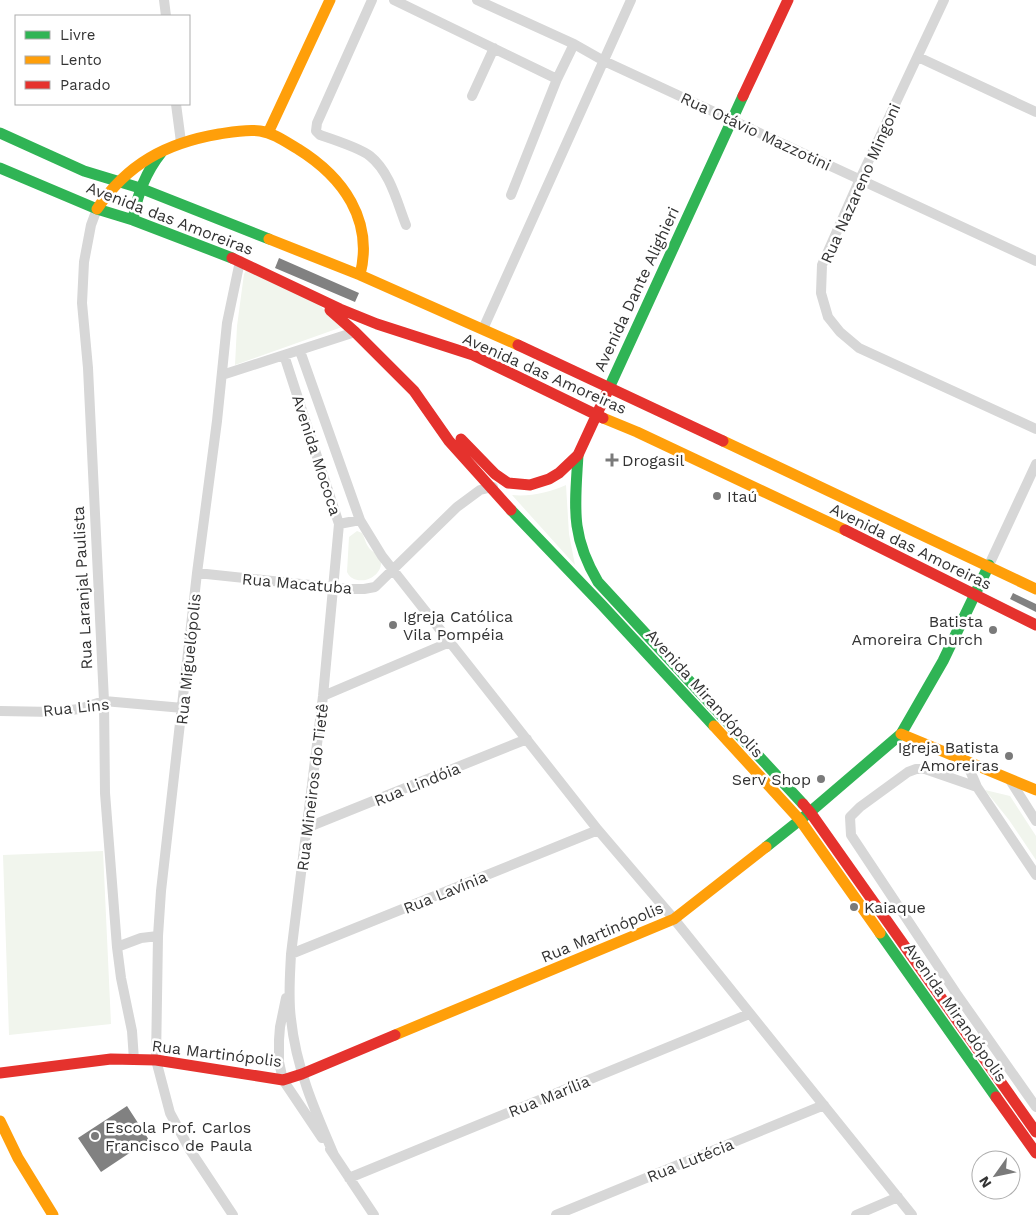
<svg xmlns="http://www.w3.org/2000/svg" width="1036" height="1215" font-family="'Work Sans',sans-serif">
<rect width="100%" height="100%" fill="#fff"/>
<path fill="#f1f5ed" d="M247,269L312,298L342,327L235,365L237,326L244,274Z
M566,485L569,534L575,565L512,495C530,497 550,492 566,485Z
M357,531L362,533C365,538 366,546 371,550C376,554 380,555 381,562C382,579 354,588 347,572L349,537Z
M985,790L1010,796L1036,836V860L1009,820Z
M103,851L111,1024L9,1035L3,855Z"/>
<path fill="#818181" d="M279,258L359,293L355,302L275,268Z
M1013,593L1036,604V612L1010,599Z
M127,1106L149,1140L101,1172L78,1138Z"/>
<g fill="none" stroke-linecap="round" stroke-linejoin="round">
<path stroke="#d7d7d7" stroke-width="10" d="M164,0L166,16
M372,0L317,123L316,131L320,135C332,139 360,148 370,156C390,172 397,202 406,225
M394,0L557,79
M477,0L574,44L604,61L1036,261
M944,0L860,179L822,265L821,293L828,317L840,332L859,348L1036,429
M918,57L1036,112
M472,96L494,48
M176,104L181,142
M511,195L557,79L574,44
M97,209L91,225L84,262L82,303L88,368L104,701L105,793L117,947L121,978L132,1031L134,1060
M483,329L631,0
M300,351L360,520L382,556L598,830L674,919L912,1215
M284,355L339,524L323,696L291,954C290,976 288,998 291,1019C296,1068 315,1111 334,1155
M222,375L355,332
M339,524L360,520
M989,565L1036,464
M197,573L348,589H364L375,587L457,507L480,490L493,487
M323,696L450,642
M0,711L54,712L79,709L104,701L183,708
M966,761L977,787L1036,875
M1010,780L1036,821
M977,787L925,769H916L908,772L860,807L850,817L851,835L956,993L1036,1107
M306,828L527,739
M117,947L141,938L158,936
M291,954L598,830
M286,998L280,1027L279,1040V1062L283,1080L322,1138
M330,1149L374,1215
M349,1178L749,1014
M233,1215L190,1150L170,1113L156,1060L158,936L161,891L197,573L217,421L227,323L240,261
M556,1215L824,1105
M856,1215L898,1197"/>
<path stroke="#30b455" stroke-width="11" d="M0,133L84,171L140,188L269,239
M0,168L97,209L133,220L232,258
M133,220C137,195 145,173 161,153
M609,388L743,96
M578,455C575,507 570,535 598,582L803,804
M511,510L602,605L714,726
M766,847L810,812L901,734L943,661L989,565
M880,933L996,1097"/>
<path stroke="#ff9f0a" stroke-width="11" d="M268,133L330,0
M97,209C127,164 166,143 219,134C232,132 246,129 260,131C274,133 286,142 298,149C343,177 374,220 360,275
M269,239L360,275L518,345
M603,418L637,432L845,530
M723,441L1036,589
M714,726L800,820L880,933
M901,734L1036,790
M395,1035L674,919L766,847
M0,1121L18,1158L53,1215"/>
<path stroke="#e5322d" stroke-width="11" d="M743,96L788,0
M232,258L340,309L377,324L473,355L603,418
M330,310L355,332L414,391L449,441L511,510
M518,345L723,441
M461,439L495,474L508,483L530,485L549,479L559,473L578,455L609,388
M845,530L1036,625
M803,804L810,812L1036,1132
M0,1073L111,1059L156,1060L283,1080L302,1074L395,1035
M996,1097L1036,1153"/>
</g>
<g fill="#7a7a7a" stroke="#fff" stroke-width="2">
<path d="M609.5 452.5h5v5h5v5h-5v5h-5v-5h-5v-5h5z"/>
<circle cx="717" cy="496" r="5"/>
<circle cx="393" cy="625" r="5"/>
<circle cx="993" cy="630" r="5"/>
<circle cx="1009" cy="756" r="5"/>
<circle cx="821" cy="779" r="5"/>
<circle cx="854" cy="907" r="5"/>
<circle cx="95" cy="1136" r="5"/>
</g>
<g text-anchor="middle" stroke-width="5" stroke-linejoin="round" paint-order="stroke">
<g font-size="16" fill="#333" stroke="#fff">
<text transform="translate(756 131) rotate(25)" y="6">Rua Otávio Mazzotini</text>
<text transform="translate(860 183) rotate(-66)" y="6">Rua Nazareno Mingoni</text>
<text transform="translate(170 218) rotate(21)" y="6">Avenida das Amoreiras</text>
<text transform="translate(636 289) rotate(-65)" y="6">Avenida Dante Alighieri</text>
<text transform="translate(545 373) rotate(24)" y="6">Avenida das Amoreiras</text>
<text transform="translate(317 455) rotate(72)" y="6">Avenida Mococa</text>
<text transform="translate(911 546) rotate(26)" y="6">Avenida das Amoreiras</text>
<text transform="translate(297 583) rotate(5)" y="6">Rua Macatuba</text>
<text transform="translate(82 588) rotate(-93)" y="6">Rua Laranjal Paulista</text>
<text transform="translate(188 659) rotate(-84)" y="6">Rua Miguelópolis</text>
<text transform="translate(705 693) rotate(48)" y="6">Avenida Mirandópolis</text>
<text transform="translate(76 707) rotate(-6)" y="6">Rua Lins</text>
<text transform="translate(417 784) rotate(-22)" y="6">Rua Lindóia</text>
<text transform="translate(312 787) rotate(-83)" y="6">Rua Mineiros do Tietê</text>
<text transform="translate(445 892) rotate(-22)" y="6">Rua Lavínia</text>
<text transform="translate(602 932) rotate(-23)" y="6">Rua Martinópolis</text>
<text transform="translate(956 1012) rotate(55)" y="6">Avenida Mirandópolis</text>
<text transform="translate(217 1053) rotate(7)" y="6">Rua Martinópolis</text>
<text transform="translate(549 1096) rotate(-22)" y="6">Rua Marília</text>
<text transform="translate(690 1160) rotate(-22)" y="6">Rua Lutécia</text>
</g>
<g font-size="16" fill="#333" stroke="#fff" text-anchor="start">
<text x="622" y="466">Drogasil</text>
<text x="727" y="502">Itaú</text>
<text x="403" y="622">Igreja Católica<tspan x="403" dy="18">Vila Pompéia</tspan></text>
<text x="983" y="627" text-anchor="end">Batista<tspan x="983" dy="18">Amoreira Church</tspan></text>
<text x="999" y="753" text-anchor="end">Igreja Batista<tspan x="999" dy="18">Amoreiras</tspan></text>
<text x="811" y="785" text-anchor="end">Serv Shop</text>
<text x="864" y="913">Kaiaque</text>
<text x="105" y="1133">Escola Prof. Carlos<tspan x="105" dy="18">Francisco de Paula</tspan></text>
</g>
</g>
<rect x="15" y="15" width="175" height="90" fill="#ffffff" stroke="#adadad"/>
<rect x="25" y="31" width="25" height="8" fill="#30b455" stroke="#adadad"/>
<text x="60" y="40" font-size="15" fill="#333333">Livre</text>
<rect x="25" y="56" width="25" height="8" fill="#ff9f0a" stroke="#adadad"/>
<text x="60" y="65" font-size="15" fill="#333333">Lento</text>
<rect x="25" y="81" width="25" height="8" fill="#e5322d" stroke="#adadad"/>
<text x="60" y="90" font-size="15" fill="#333333">Parado</text>
<g transform="translate(996 1175) rotate(237)"><circle r="24" fill="#ffffff" stroke="#adadad"/>
<path d="M0-4L9 19L0 12L-9 19Z" fill="#7a7a7a"/>
<text y="-8" font-size="14" font-weight="bold" text-anchor="middle" fill="#333333">N</text>
</g>
</svg>
